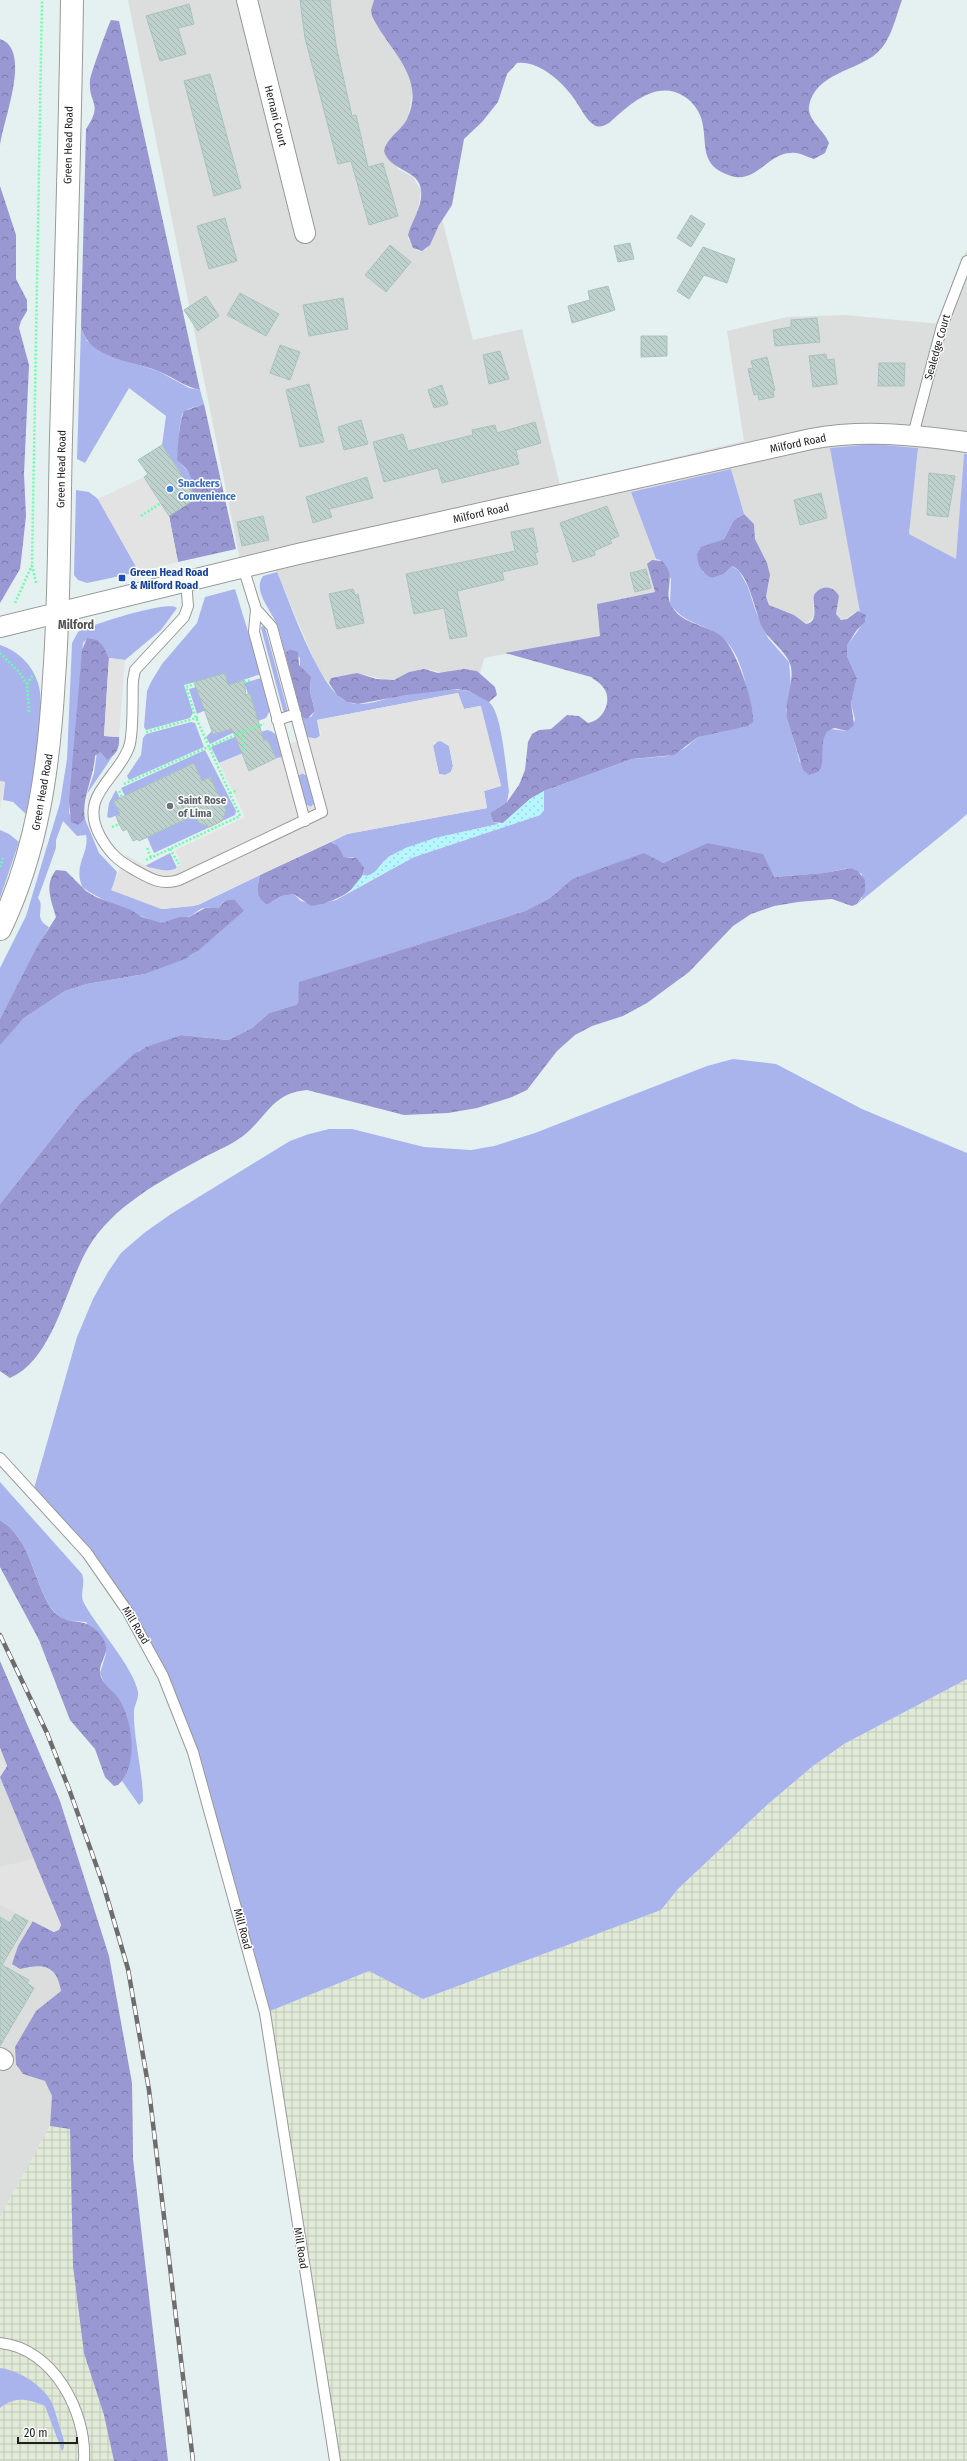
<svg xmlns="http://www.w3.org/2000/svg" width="967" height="2461" font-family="'Fira Sans Condensed',sans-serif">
<defs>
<pattern id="industrial-grid" width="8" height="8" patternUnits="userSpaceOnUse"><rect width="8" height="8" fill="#e0ead7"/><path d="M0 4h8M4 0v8" fill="none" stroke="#c0c8b8"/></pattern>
<pattern id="forest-crowns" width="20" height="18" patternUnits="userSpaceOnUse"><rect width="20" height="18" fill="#9a98d2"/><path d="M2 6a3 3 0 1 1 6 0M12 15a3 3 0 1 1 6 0" fill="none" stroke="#7d7baa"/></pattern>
<pattern id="sand-dots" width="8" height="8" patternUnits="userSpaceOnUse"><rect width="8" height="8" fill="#b5f6ff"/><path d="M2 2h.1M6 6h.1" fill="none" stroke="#9bd2da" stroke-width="1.8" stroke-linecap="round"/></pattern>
<pattern id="building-back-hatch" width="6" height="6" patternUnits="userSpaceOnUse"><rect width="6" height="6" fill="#bed1cc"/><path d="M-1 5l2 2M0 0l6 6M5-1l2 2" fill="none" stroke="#a3b3af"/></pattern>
</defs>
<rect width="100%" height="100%" fill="#e5f1f1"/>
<path fill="#dcdedd" d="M128,0H374L371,10L372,16L399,55L412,81L413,89L408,117L403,126L388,141L398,169L413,177L421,190L418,212L409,231L408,239L417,251L426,249L442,219L473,340L522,329L560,485L744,441L727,331L787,317L846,315L940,324L954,278L967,249V454H964L956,560L909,534L918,448L873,444L831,448L860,612H855L844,620L838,618L836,614L839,596L813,601L814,617L806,624L794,615L769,605L766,597L769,583L768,569L755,539L754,524L744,514L731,469L631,492L656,559L647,564L655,592L597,604L601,636L488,657L484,659L480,673L464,669L443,673L431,670L409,672L400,679L386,680L361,674L332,677L329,683L319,671L271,559L241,565Z
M0,1777L61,1925L20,1969L34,1965L49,1968L59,1978L61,1991L50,2000L15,2047L23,2074L45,2081L53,2096L50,2126L0,2217Z"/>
<path fill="url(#industrial-grid)" d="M967,1679V2461H335L265,2013L369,1971L423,1999L661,1910L678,1889L768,1804L813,1766L844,1744Z
M132,2083L133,2159L168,2461H0V2217L50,2126Z"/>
<path fill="#a9b4ed" d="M81,327L87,341L108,355L158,371L189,388L200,390L204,404L188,409L182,414L179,431L180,441L177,459L191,475V489L162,445L166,416L129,388L85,463L77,459Z
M873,444L918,448L909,534L956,559L964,454H967V814L958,822L857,904L862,898V874L851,868L844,869L825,873L774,877L707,843L663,863L572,879L550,898L525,911L300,982L298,1004L269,1013L252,1028L228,1040L181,1035L140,1050L80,1103L0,1204V1044L24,1018L65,991L87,984L145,974L192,955L244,911L223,902L219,908C214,909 208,907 204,908C198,909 194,915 188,917C185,917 182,917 179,917C173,919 168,925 161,923C150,921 86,894 82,886C73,865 90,852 86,835L77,836L63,821L56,840V848L38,898C46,908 32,918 49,927L0,1019V968L26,916L60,803L67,759L72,643L78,632C89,625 171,599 177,608L161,630L125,660L109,658L104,647L98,640L87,639L83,643L69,813L79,825L85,819L99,853L117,872L112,890L164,909L198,905L260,875L258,883L272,902L282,896L294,894L301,901L316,905L336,900L414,857L540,815L544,810V791L632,759L668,756L685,748L698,737L753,719C746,688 743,645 711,630C694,622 683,621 670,604L671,579L660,560L656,559L631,492L731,469L744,514L734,520L724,539L699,549L703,572L713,578L724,574L732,566L739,571L748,587L756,612L768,638L789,662L791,686L786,711L800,763L830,729L847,731L855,720L851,703L857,678L847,656V646L866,619L860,612L830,448Z
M76,490L89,492L98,499L139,572L87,583L78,580L74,575Z
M277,572C290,603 316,679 341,698C356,710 377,701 393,697C420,691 476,679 493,707C503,725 506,770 509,791L507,802L490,813L493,822L499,824L435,838L384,861L375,872L367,876L363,875L364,867L353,857H344L334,843L331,842L347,834L487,808L484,791L501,786L480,706L464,709L458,693L317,720L320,736L315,739L307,737L302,717H311L315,711L310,692L311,679L300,667V658L291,649L285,653C282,644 281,634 277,625C272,611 252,591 263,576Z
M235,589L261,674L228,685L195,682L184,685L193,713L190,718L146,730L144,727L147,691L151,682L162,664L197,623L205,597Z
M262,626L265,627L288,712L284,714L261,628Z
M0,645C18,651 32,664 38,683C47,711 32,784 26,814L13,802L3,800L5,782L0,781Z
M261,678L270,710L266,718L258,721L244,683Z
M196,687L206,710L197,714L189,689Z
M191,722L195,723L204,747L129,780L127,776L141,755L143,738L146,734Z
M255,722L210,744L206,737L212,731L214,734Z
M267,730C279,732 282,746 283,757L281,759L276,758L267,739L246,749L258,733Z
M237,736L242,752L241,754L219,763L211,747Z
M439,740L449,746L453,766L451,772L445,775L439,774L433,746Z
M205,750L236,811L235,815L222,821L226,811L210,777L202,781L194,763L125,796L121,788Z
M97,752H100L107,760L112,757L87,794L94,773Z
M302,773L307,776L315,803L311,807L305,804L298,780V776Z
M116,790L120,798L114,802L120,814L110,818L107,817L109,803Z
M195,815L210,827L154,853L147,837Z
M0,830L9,834L19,842L0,898Z
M170,853L177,868C168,873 154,870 145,866Z
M733,1059L776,1064L862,1109L967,1153V1679L844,1744L813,1766L768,1804L678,1889L661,1910L423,1999L369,1971L265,2013L193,1752L128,1612L33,1492L77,1337L93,1299L108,1272L121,1253L144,1233L171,1214L290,1141L309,1134L329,1129H352L424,1147L471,1150L494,1146L535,1133L707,1066Z
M0,1482L82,1574C86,1585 79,1594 84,1603C96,1626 134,1668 138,1692C139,1698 135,1704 134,1710C133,1737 143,1771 143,1801L139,1805L122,1781C145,1736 114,1712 100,1673L106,1654L86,1622L64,1620C32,1600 39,1544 0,1520Z
M0,2368C18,2370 42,2385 51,2401C55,2409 57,2419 60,2428C62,2435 67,2445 62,2451L45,2406C28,2399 15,2396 0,2408Z"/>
<path fill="url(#forest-crowns)" d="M374,0H902C896,16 891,41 877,53C857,71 815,73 809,106C807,120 825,131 829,143L825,153L814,159C806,157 800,152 791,153C768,153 756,184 731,176C698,165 708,145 702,121C700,112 693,102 685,97C657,78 629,105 609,123C604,126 599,128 594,125C585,119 581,108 575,100C564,83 539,60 517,63L507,74L498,102L482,122L464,139L452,205L439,225L430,245L422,251L413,248L408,235C412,220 423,207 421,190C419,169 389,171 384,151C387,137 401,131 407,119C427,77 388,50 372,16L371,10Z
M111,20L119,21L200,390C185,387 173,377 158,371C138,363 112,361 94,347C87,342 84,335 81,327L86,129C104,102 88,105 90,80C90,76 109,23 111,20Z
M0,39C33,50 2,122 0,146Z
M0,186L16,235V279L27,300V311L21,321L19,328L29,365L24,474L26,516L21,561L20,569L0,603Z
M204,404L236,549L178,562L169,516C187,493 205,483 177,460C178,446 179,422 184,411Z
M744,514L754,524L755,539L767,563L770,575L766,597L769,605L794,615L806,624C820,621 812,605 814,595C821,585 833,585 839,596L836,614L841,620L847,619L858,611L866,615L865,622L856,631L847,646V656L857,678L851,703L854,725L847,731L835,728C817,732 825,755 821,768L818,772L809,775L803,770L787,718C784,701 794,685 791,667C788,652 769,641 762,627C755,612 749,572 732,566L724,574L713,578C701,575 692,557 701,547L724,539L734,520Z
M652,560L662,561C678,577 663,589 671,605C681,624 704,624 720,635C735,645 755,704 753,722L748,726L698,737L674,755L632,759L544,791L530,799L503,823L493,822L490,813L507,802L519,785L525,770L528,742L532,734L539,730L551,729L567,715L579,716L588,723C602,721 612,703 605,690C602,684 596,681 591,677L505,653L600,636L597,604L655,592L647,564Z
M87,638L98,640L104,647L109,658L104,736L119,737C120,748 116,755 107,760L100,752L95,756C94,777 81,799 85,819L79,825L71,822L69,801L82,650Z
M290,649L298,652L299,665L311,677L310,692L315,711L307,719L302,717L285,653Z
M424,669L438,673L464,669L477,671L495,687L497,695L489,702L469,691L457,689L406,695L358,704L347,702L337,695L329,683L331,678L357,673L376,679L394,680L409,672Z
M331,842L338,846L344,857L356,858L364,867C364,890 330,904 311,906L294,894L282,896L268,904C255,900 257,886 260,875Z
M707,843L763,854L774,877L824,873L851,868L858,871L865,880V892L857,904L852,906L832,899L798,902L774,906L751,914L733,926L689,972L647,1003L623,1016L592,1026L575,1035L557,1051L527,1090L512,1097L477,1108L448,1113L404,1115L307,1090C272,1093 268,1116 243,1136C231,1145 214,1152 201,1159C160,1181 112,1207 88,1248C66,1285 54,1359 10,1378L0,1371V1204L80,1103L134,1054L146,1047L181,1035L228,1040L252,1028L269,1013L298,1004L299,982L525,911L550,898L572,879L644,853L663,863Z
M56,870L66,871L86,891L96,897L131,910L142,917L162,923L179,917H189L205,908H219C223,902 226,899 235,900L244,911L199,950L185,959L145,974L87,984L65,991L24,1018L0,1045V1019L37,947L56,917C51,900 44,885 56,870Z
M0,1520C32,1540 32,1579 51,1608C65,1629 83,1614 99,1633C115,1652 99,1657 100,1673C101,1684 114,1691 119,1699C133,1721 139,1766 118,1785L114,1786L105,1777L95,1749L70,1720L39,1640L0,1567Z
M0,1661L60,1801L109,1956L132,2083L133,2159L168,2461H114L104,2415L84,2353L73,2266L70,2129L50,2126L52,2096L45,2081L23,2074L16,2064L15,2047L36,2011L61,1991C57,1965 43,1963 20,1969L12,1964L18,1946L33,1921L54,1932L61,1925L0,1777L7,1766L0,1748Z"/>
<path fill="url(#sand-dots)" d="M544,791V810L540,815L414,857L349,892L363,875L367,876L375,872L388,857L405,848L435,838L503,823L530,799Z"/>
<path fill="#e3e3e3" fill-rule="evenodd" d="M144,477L169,516L178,562L139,572L98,499Z
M109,658L125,660L119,737L104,736Z
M458,693L464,709L481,706L501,786L484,791L487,808L347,834L194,906L161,909L111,890L126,855L148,867L167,871L174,870L181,864L175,850L245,817L219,763L241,754L250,771L276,758L283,757L282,747L307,737L318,739L321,733L317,720ZM441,741L449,746L453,766L451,772L445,775L439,774L433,746L435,742ZM304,773L307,776L315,803L311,807L305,804L298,780L299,775Z
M0,781L5,782L0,809Z
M0,1748L7,1766L0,1776Z
M33,1859L61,1925L59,1930L54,1932L0,1905V1867Z"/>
<path fill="url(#building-back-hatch)" stroke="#a7c3bd" d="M300,0H330L336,45L352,116L356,115L368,167L383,163L398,216L369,225L351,161L338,164L305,38Z
M189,4L194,24L178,28L186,54L160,61L146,16Z
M210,74L241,188L214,196L184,81Z
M691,215L705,224L691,247L677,238Z
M225,218L237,261L209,269L197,226Z
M630,243L634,259L618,262L614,246Z
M390,245L411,262L386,292L365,275Z
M703,247L735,259L727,283L704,275L689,299L677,291Z
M608,286L615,310L572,323L568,306L590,300L588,291Z
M240,293L279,314L266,336L227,315Z
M206,296L219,316L198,331L184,310Z
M343,298L348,329L309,336L303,305Z
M817,318L820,342L775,346L773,330L791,327V320Z
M641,336H667V356L641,357Z
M280,345L300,352L290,380L270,373Z
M500,351L509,379L489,384L483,355Z
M826,354L827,360L834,359L837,384L813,387L809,356Z
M767,357L775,390L773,391L774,397L759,400L758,394L754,395L748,369L753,368L751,361Z
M879,363H905L904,386H878Z
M309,384L324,442L300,447L286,390Z
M442,385L448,404L434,408L428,390Z
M361,420L368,444L344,450L338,427Z
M535,422L541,443L516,450L519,464L442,483L438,468L384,482L373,442L403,434L408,451L473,435L472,430L495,425L497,433Z
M162,445L197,498L169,516L144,477L148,474L138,460Z
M929,473L955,476L948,517L927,515Z
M367,477L373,498L329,509L332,517L313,523L306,497Z
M821,493L827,518L800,525L794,500Z
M607,506L619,536L610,540L612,543L594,551L595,555L573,562L560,523Z
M263,516L269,540L242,546L237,522Z
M533,528L538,552L535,553L538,564L502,572L504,580L457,591L467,636L450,639L444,608L414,614L406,574L515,551L511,532Z
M646,569L651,588L635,592L630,573Z
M353,589L355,595L358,594L364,623L337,629L329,594Z
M225,673L228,685L244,680L246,695L250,693L264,741L267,739L276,758L249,771L232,729L213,734L194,682Z
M194,763L202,781L210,777L226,811L222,821L210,827L199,823L195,815L139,841L138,839L133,841L127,829L123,831L119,824L116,816L120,814L114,801Z
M15,1914L28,1921L2,1965L29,1980L27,1983L34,1988L0,2046V1917L10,1923Z"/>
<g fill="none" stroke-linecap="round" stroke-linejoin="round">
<defs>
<path id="service" d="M913,435L942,326L967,261
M243,567L256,609L254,632L305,821
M186,581L188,606L184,617L135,670L133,680C132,696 134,733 129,747C117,780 78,795 100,836C109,852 117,860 133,869C149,878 161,886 179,880L322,812L272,627L256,609
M277,720L296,714
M0,1458L87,1553L128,1612L163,1676L193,1752L265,2013L335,2461
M0,2343C53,2348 87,2412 84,2461"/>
<path id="minor" d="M247,0L305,233
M0,627L298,554L811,439C864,429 914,435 967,442
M0,2058L3,2060"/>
<path id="tertiary" d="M0,929C38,850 49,765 54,678C60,598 59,518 61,438C65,292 70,146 72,0"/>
</defs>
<use href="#service" stroke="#999" stroke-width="12"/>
<use href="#minor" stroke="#999" stroke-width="22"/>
<use href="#tertiary" stroke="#999" stroke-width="24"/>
<path stroke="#68ffa9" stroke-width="2.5" stroke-dasharray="2 2" stroke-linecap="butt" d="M141,516L161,503
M36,583L32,565L42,0
M15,603L32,565
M0,653L19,672L27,684
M244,682L251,680
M29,712L27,684L33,675
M146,732L200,717
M242,732L244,750
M124,784L242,732L264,724
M119,791L122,797
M230,793L238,790
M112,827L119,824
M147,848L151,858
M170,849L179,864
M146,860L240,816L196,718L186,687L195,684
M0,867L3,858"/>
<use href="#service" stroke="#fff" stroke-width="10"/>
<use href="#minor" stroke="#fff" stroke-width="20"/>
<use href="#tertiary" stroke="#fff" stroke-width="22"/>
<defs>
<path id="rail" d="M0,1635L47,1733L69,1789L104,1887L128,1969L149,2090L193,2461"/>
</defs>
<use href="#rail" stroke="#6d6d6d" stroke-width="4.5"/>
<use href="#rail" stroke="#fff" stroke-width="3" stroke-dasharray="9" stroke-linecap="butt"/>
</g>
<circle fill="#3f7fe0" stroke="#fff" stroke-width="1.5" cx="170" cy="489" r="4"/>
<rect fill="#1a4fb4" stroke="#fff" stroke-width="1.5" x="118" y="574" width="8" height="8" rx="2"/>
<circle fill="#6b7280" stroke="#fff" stroke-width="1.5" cx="170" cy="806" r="4"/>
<g text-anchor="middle" stroke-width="3" stroke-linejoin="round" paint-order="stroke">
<g font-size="11" fill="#1f1f1f" stroke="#fff">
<text transform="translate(276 116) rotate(76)" y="4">Hernani Court</text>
<text transform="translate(68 145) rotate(-89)" y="4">Green Head Road</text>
<text transform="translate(937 347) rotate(-74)" y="4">Sealedge Court</text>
<text transform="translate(798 443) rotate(-12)" y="4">Milford Road</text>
<text transform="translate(61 469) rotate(-89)" y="4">Green Head Road</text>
<text transform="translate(481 513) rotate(-13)" y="4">Milford Road</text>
<text transform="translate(42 792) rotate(-80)" y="4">Green Head Road</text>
<text transform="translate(136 1625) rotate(59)" y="4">Mill Road</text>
<text transform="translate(243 1929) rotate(75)" y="4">Mill Road</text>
<text transform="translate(301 2248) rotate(81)" y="4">Mill Road</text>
</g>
<g font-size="11" font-weight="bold" fill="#366cbe" stroke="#fff" text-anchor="start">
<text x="178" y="487">Snackers<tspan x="178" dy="13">Convenience</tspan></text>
</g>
<g font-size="11" font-weight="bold" fill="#164399" stroke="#fff" text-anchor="start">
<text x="130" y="576">Green Head Road<tspan x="130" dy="13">&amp; Milford Road</tspan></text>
</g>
<g font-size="11" font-weight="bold" fill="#5b616d" stroke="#fff" text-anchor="start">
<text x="178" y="804">Saint Rose<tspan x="178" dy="13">of Lima</tspan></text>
</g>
<g font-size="12" font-weight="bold" fill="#525252" stroke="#fff">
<text x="76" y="629">Milford</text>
</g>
</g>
<path d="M18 2437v6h59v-6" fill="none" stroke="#1f1f1f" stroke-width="2"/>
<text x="24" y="2437" font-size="12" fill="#1f1f1f" stroke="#ffffff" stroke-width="3" paint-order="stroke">20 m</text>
</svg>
